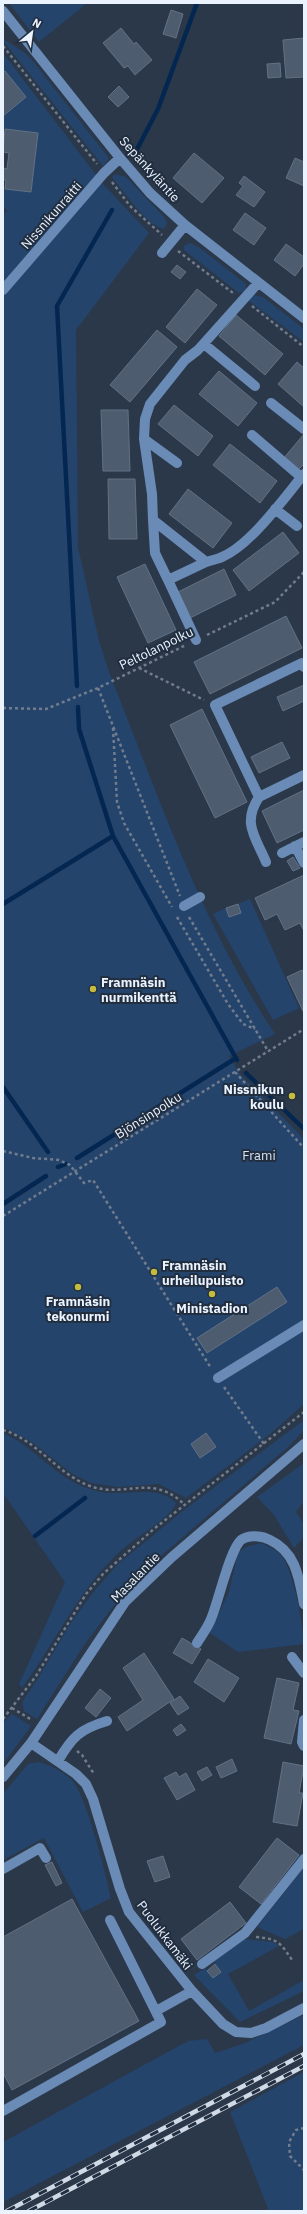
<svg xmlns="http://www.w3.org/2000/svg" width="307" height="2214" font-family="'IBM Plex Sans',sans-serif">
<rect width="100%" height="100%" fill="#2b384a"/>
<path fill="#25446c" d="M9,3H87L39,42Z
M5,40L25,53L32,60L108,157V160L103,166L4,42Z
M3,53L103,184L149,233L76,330L78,547L99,641L109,672C158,795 201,923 275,1034L229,1056L240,1074L304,1139V1404L270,1434L186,1498L159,1484L118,1487L91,1483L71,1473L32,1442L3,1427V214L7,211L3,206V189L31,192L38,134L3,129Z
M115,174L126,177L165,218L167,223L164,229C145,224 124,192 112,177Z
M190,243L200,248L246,284L245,291L239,293L184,250V246Z
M253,295L263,297L304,329V342L248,300Z
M250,899L299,1008L273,1020L213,914L226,908L229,917L241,913L238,904Z
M304,1420V1430L288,1447L163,1554L127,1588L84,1645L37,1719L24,1711L22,1702L37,1680L72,1621L95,1590L118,1564L184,1510Z
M3,1433C34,1446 56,1478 87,1488C95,1491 104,1493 111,1493C131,1494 160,1486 176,1503C173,1516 135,1538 124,1548C79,1587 57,1641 22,1688L19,1684L65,1582L3,1493Z
M304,1463V1501L296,1512L304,1524V1537L294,1548L274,1515L257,1497Z
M261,1543C267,1546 275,1549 280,1554C292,1564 304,1628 304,1644L238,1652L210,1633L229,1592L238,1553L246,1547Z
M12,1714L31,1726L3,1764V1723Z
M38,1762C50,1765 62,1771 71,1779C86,1793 106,1875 111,1898L83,1912L44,1838L3,1860V1794L28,1764Z
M304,1867V1929L285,1939L257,1927Z
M245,1939L273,1942L279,1946L228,1974L249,2011L304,1980V1991L240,2022L194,1975L205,1968L213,1978L221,1972L214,1961Z
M304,2015V2045L3,2202V2142L188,2041L207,2039L215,2053L243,2044Z
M304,2072V2211H269L230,2112Z"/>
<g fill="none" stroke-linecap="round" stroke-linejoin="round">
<path stroke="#042751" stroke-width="4.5" d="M134,155L158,109L197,3
M77,686L57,306L112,210
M78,707L79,729L113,836
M3,904L113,836L237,1060
M246,1073L304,1129
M3,1087L48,1152
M77,1158L236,1058
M58,1167L66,1164
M3,1204L46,1176
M35,1536L85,1498"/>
</g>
<path fill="#4e5c6f" stroke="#627185" d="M171,10L183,14L176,38L163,34Z
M121,28L134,44L136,42L152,60L135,75L128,66L124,68L103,43Z
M304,38V77L286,78L283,40Z
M280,63L281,77L268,78L267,64Z
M5,71L26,97L3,116V72Z
M119,86L129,97L118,107L108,97Z
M5,129L38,133L31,192L5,189L6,180H3V168L7,169L9,153L3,152Z
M194,153L224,178L202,203L173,178Z
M295,158L304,162V186L286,178Z
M244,176L265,192L254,207L236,195L243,186L239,183Z
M245,213L266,228L254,245L233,230Z
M286,244L304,257V264L295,276L274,260Z
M177,265L186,272L180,279L171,272Z
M197,289L217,305L185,343L166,327Z
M236,315L283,354L265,375L219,336Z
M157,330L177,347L130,402L110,385Z
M297,362L304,368V407L278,384Z
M219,371L257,403L238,426L199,394Z
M174,405L213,436L198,456L158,424Z
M101,410H128L130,471H103Z
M304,434V464L297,471L283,459Z
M230,444L277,481L260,503L213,465Z
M108,479H135L137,539H109Z
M188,489L232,523L213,548L169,514Z
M283,532L299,553L249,591L233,570Z
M145,564L176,630L148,643L117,577Z
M224,569L236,595L190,618L178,592Z
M286,616L302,648L210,694L194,662Z
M304,685V701L283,711L277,697Z
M202,709L247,802L215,818L170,725Z
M282,742L290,758L259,773L251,757Z
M304,790V830L277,843L262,811Z
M293,857L300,868L293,871L287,861Z
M304,875V931L300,923L285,930L277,914L265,920L255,898Z
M238,904L241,913L229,917L226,908Z
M302,970L304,974L303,1011L287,977Z
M277,1287L287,1302L207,1353L197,1338Z
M206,1433L216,1447L200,1458L191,1444Z
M182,1638L201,1649L192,1664L173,1653Z
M144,1653L174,1699L127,1731L118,1717L143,1700L123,1668Z
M208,1659L239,1678L224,1702L194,1682Z
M277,1678L299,1683L293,1710L299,1711L291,1744L264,1738Z
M100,1689L111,1698L96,1717L85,1708Z
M180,1696L189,1708L178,1715L170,1703Z
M181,1724L186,1730L177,1736L173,1730Z
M232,1759L237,1771L221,1778L216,1767Z
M283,1762L304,1766L299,1793H303L297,1826L273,1822Z
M207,1767L212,1775L202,1781L197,1772Z
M176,1772L179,1777L186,1773L195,1790L177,1800L164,1778Z
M277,1838L299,1855L261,1904L239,1887Z
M163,1856L170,1877L155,1882L147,1861Z
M52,1862L62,1883L56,1886L45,1865Z
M72,1899L139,2021L12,2090L3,2073V1937Z
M230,1902L246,1923L197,1960L181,1939Z
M215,1964L221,1972L213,1978L207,1971Z"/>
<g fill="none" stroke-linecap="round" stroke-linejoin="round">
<path stroke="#717c8c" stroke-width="2.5" stroke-dasharray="3 3" stroke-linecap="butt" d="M3,46L97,164
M112,182L130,206L162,235
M178,251L233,293
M252,306L304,347
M207,635L275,602L304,572
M139,668L204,700
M98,688L180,896
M3,708L46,709L98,688L186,645
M113,728L117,802L124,823L172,907
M177,917L228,1004L243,1024L255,1029
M189,917L268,1051
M235,1072L304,1148
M3,1151L33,1158L59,1160L70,1165L84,1183L93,1180L211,1368
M3,1216L304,1029
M224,1387L264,1444
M3,1430C37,1440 57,1474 90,1486C127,1499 151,1472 185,1505
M12,1708L32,1720
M3,1719L36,1676L86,1594L103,1574L155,1528L304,1412
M77,1751L82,1755L94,1774
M256,1937C278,1939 280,1942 292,1960
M304,2128L296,2130L289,2142L290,2156L304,2170"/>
<path stroke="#6a8bb6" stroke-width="10" d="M3,11L120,158L150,193L185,225L304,318
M162,253L185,225
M258,283L198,350L185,360L150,404L145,419L144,439L152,494L153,520L206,562C212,560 219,559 224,556C252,543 284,498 304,474
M3,290L104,173L120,158
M204,344L255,386
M271,403L304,429
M252,435L301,477
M144,439L177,463
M275,509L297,526
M153,520L155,553L168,580L206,562
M168,580L196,640
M304,667L302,663L215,705L259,797L304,775
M259,797C242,823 255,836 266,862
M295,846L304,863
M282,853L304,842
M184,906L200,897
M218,1378L304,1325
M197,1643C202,1635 208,1627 211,1619C218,1603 230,1549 241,1540C249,1534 263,1536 270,1540C296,1552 299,1578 304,1604
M292,1657L304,1673
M304,1720L302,1742L304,1746
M31,1743L76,1774L86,1784L93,1799L120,1889L129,1912L192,1991L223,2024L236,2032L251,2033L266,2028L304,2008
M58,1761C72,1737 80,1729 107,1721
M3,1777L31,1743L125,1602L172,1557L304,1444
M3,1869L40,1848L46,1858
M202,1964L245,1933L304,1859
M156,2011L192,1991
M3,2111L161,2022L110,1920"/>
<defs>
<path id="rail" d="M7,2211L304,2054
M29,2211L304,2066"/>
</defs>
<use href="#rail" stroke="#d0d9e6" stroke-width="4.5"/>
<use href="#rail" stroke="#212e3f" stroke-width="3" stroke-dasharray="9" stroke-linecap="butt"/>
</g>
<g fill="#c4bc3e" stroke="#212e3f" stroke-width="1.5">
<circle cx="93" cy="989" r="4"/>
<circle cx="292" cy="1096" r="4"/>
<circle cx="154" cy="1272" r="4"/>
<circle cx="78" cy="1287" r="4"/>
<circle cx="212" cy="1294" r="4"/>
</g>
<g text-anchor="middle" stroke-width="4" stroke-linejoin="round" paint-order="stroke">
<g font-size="13" fill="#ebf3ff" stroke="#212e3f">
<text transform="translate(150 169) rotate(48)" y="5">Sepänkyläntie</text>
<text transform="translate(51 215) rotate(-49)" y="5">Nissnikunraitti</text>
<text transform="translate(156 648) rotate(-26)" y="5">Peltolanpolku</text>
<text transform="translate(148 1115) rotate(-32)" y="5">Bjönsinpolku</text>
<text transform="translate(135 1577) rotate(-46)" y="5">Masalantie</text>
<text transform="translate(165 1935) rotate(53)" y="5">Puolukkamäki</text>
</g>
<g font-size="13" font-weight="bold" fill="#ebf3ff" stroke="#212e3f" text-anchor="start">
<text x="101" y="987">Framnäsin<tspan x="101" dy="15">nurmikenttä</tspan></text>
<text x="284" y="1094" text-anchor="end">Nissnikun<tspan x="284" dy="15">koulu</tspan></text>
<text x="162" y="1270">Framnäsin<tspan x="162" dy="15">urheilupuisto</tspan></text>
<text x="78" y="1306" text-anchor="middle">Framnäsin<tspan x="78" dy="15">tekonurmi</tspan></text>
<text x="212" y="1313" text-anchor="middle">Ministadion</text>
</g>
<g font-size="13" fill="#d6e3f4" stroke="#212e3f">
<text x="259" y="1160">Frami</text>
</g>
</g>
<rect width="307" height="2214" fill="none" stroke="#ebf3ff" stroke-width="8"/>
<g transform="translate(32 32) rotate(29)" stroke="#212e3f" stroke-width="3" paint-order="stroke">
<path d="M0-3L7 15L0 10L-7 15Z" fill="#ebf3ff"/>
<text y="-6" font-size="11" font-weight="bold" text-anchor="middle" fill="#ebf3ff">N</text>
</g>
</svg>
